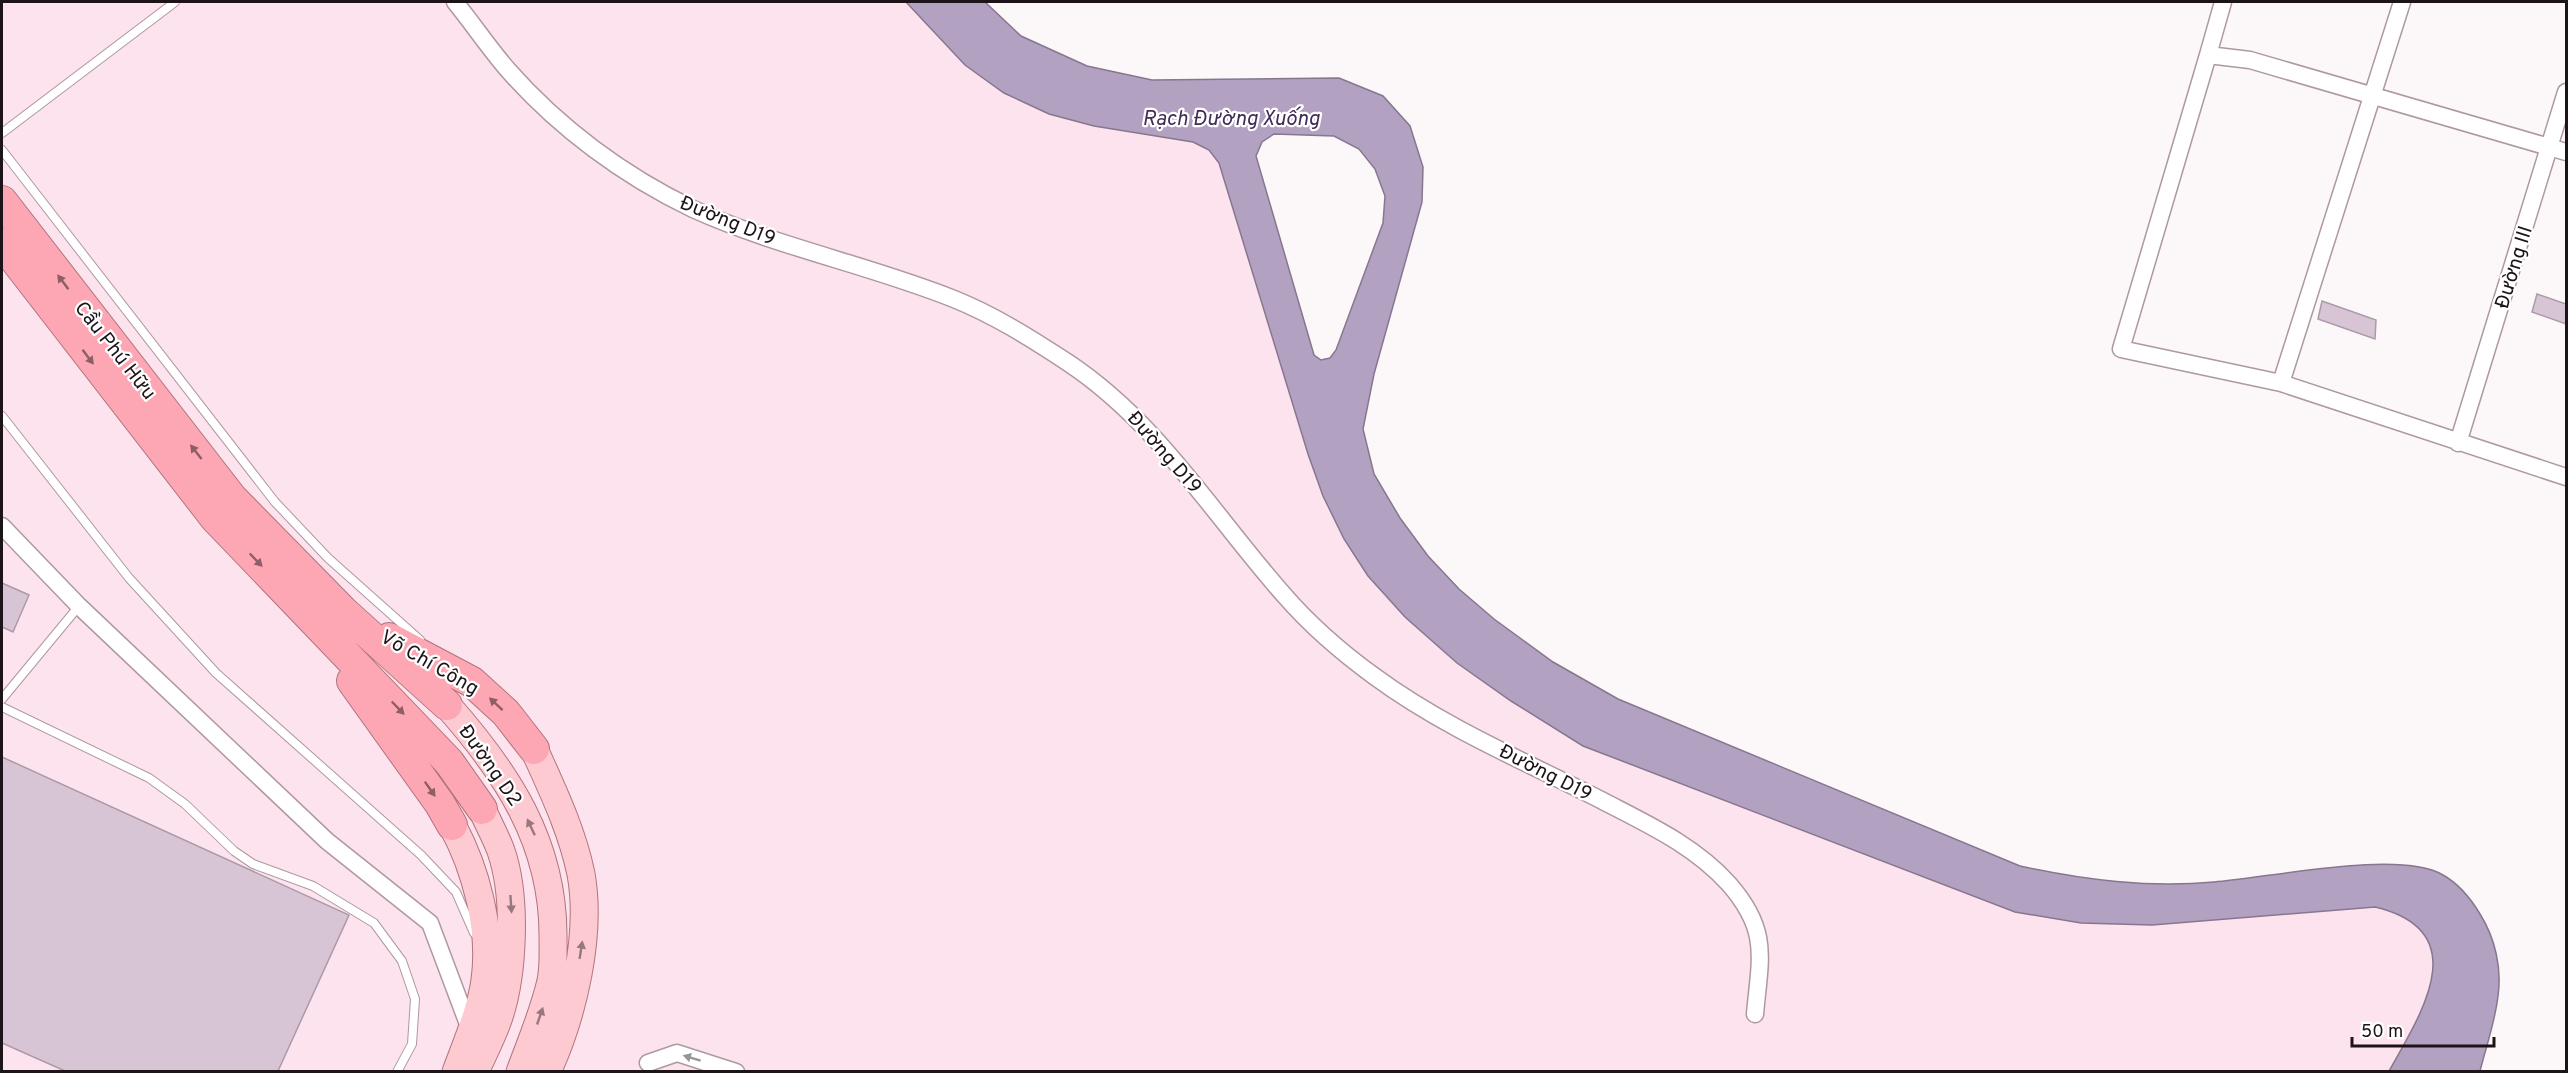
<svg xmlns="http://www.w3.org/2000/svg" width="2568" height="1073" font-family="Overpass,sans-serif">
<rect width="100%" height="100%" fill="#fcf7f9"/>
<path fill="#fde3ee" d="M2,2H906L965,65L1004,93L1049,114L1104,128L1193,142L1209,150L1219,163L1308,454L1323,496L1344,539L1368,576L1405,617L1457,663L1511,701L1583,746L2015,912L2081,923L2152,925L2375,907L2400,913L2421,931L2432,951L2434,977L2426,1004L2389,1072H2Z"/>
<path fill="#b3a1c2" stroke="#86778f" stroke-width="1.5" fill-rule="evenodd" d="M906,2H985L1021,36L1087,66L1152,80L1339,78L1383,96L1410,126L1423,167L1422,202L1374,374L1363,429L1374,474L1400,518L1428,556L1459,589L1494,619L1553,662L1618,699L2020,866C2085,880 2148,888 2214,882C2268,878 2400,849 2443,875C2459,884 2471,899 2480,914C2495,938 2502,968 2498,996C2495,1022 2486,1047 2480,1071H2389C2421,1014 2476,931 2375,907L2152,925L2081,923L2015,912L1583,746L1511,701L1457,663L1405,617L1368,576L1344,539L1323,496L1308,454L1219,163L1209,150L1193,142L1094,126L1049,114L1004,93L965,65ZM1274,134L1334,136L1359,149L1375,169L1385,196L1383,223L1336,350L1330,358L1321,360L1314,355L1256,156L1262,142Z"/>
<path fill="#d7c5d5" stroke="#ac9aa9" stroke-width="1.5" d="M2537,294L2566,304V324L2532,312Z
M2322,301L2376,320L2375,339L2318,319Z
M2,583L29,595L13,632L2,627Z
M2,757L349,915L278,1071H65L2,1043Z"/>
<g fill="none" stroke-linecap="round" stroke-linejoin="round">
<defs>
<path id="lane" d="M2,133L175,2
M2,150L275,502L328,558L420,640
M2,416L129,578L216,673L421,855L456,892L474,933
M2,699L79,606
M2,707L149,778L185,804L234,851L253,864L313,886L374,923L402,961L415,999L412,1044L397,1072"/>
<path id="street" d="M455,2C473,24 489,48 508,70C559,128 624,176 693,209C777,247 869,265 954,299C994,315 1032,339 1067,362C1158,422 1213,515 1284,595C1310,625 1341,652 1374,676C1443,727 1524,761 1601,800C1647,824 1694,845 1729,884C1770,931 1760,958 1755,1014
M2223,2L2208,55L2250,60L2566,152
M2208,55L2121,349L2281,383L2566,477
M2281,383L2402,2
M2458,443L2566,92
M2,526L79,606L327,841L430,923L471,1032
M648,1063L677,1053L736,1072"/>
<path id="primary" d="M447,705C507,773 553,842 553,935C553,950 554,966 551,981C544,1012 531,1042 520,1072
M534,749C552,789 572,830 581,874C592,935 573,1016 547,1072
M452,825C476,869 492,929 485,980C481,1010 467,1042 456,1072
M475,1072C482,1056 490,1041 496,1025C514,979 517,897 501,851C496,837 488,823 482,809"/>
<path id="highway" d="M2,201L232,498L343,611L447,705
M2,243L215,518L449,762L482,809
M389,638L472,682L506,713L534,749
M352,681L440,804L452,825"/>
</defs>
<use href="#lane" stroke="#ae98a1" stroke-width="10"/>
<use href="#street" stroke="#ae98a1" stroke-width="19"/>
<use href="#primary" stroke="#af747d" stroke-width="29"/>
<use href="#highway" stroke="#af747d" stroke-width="32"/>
<use href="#lane" stroke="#fff" stroke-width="8"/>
<use href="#street" stroke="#fff" stroke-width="16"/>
<use href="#primary" stroke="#fecad2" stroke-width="27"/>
<use href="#highway" stroke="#fea7b4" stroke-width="30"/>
</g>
<defs><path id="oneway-solid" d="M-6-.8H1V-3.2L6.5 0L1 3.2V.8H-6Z" transform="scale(1.5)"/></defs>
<g fill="#8d5e66">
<use href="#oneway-solid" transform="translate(63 282) rotate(-127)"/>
<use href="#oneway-solid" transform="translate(88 357) rotate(53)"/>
<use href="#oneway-solid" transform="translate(196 452) rotate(-128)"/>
<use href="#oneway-solid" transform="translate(256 560) rotate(46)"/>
<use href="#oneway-solid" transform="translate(496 704) rotate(-137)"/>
<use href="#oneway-solid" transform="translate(398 708) rotate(46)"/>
<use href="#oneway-solid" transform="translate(430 789) rotate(55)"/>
</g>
<g fill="#98787e">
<use href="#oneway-solid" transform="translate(531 827) rotate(-115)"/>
<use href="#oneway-solid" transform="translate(511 904) rotate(86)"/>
<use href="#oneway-solid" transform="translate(581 950) rotate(-81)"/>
<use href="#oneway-solid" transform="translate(540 1016) rotate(-71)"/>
</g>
<use fill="#999597" href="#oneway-solid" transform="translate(692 1058) rotate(-163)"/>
<g text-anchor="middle" stroke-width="4.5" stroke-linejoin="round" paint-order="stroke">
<g font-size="20" fill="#1c1418" stroke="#fff">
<text transform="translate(728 220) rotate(22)" y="7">Đường D19</text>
<text transform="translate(2513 267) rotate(-73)" y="7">Đường III</text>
<text transform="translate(116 350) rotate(52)" y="7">Cầu Phú Hữu</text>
<text transform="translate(1165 452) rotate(49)" y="7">Đường D19</text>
<text transform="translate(430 662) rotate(30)" y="7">Võ Chí Công</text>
<text transform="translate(491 765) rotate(55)" y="7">Đường D2</text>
<text transform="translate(1546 772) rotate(27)" y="7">Đường D19</text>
</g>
<g font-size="21" font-style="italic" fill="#442b57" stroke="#fff">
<text x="1231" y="125">Rạch Đường Xuống</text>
</g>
</g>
<rect width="2568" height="1073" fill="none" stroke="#1c1418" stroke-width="6"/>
<path d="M2352 1037v9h142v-9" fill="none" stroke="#1c1418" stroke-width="3"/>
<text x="2361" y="1037" font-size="18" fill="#1c1418" stroke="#ffffff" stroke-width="4.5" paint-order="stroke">50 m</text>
</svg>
